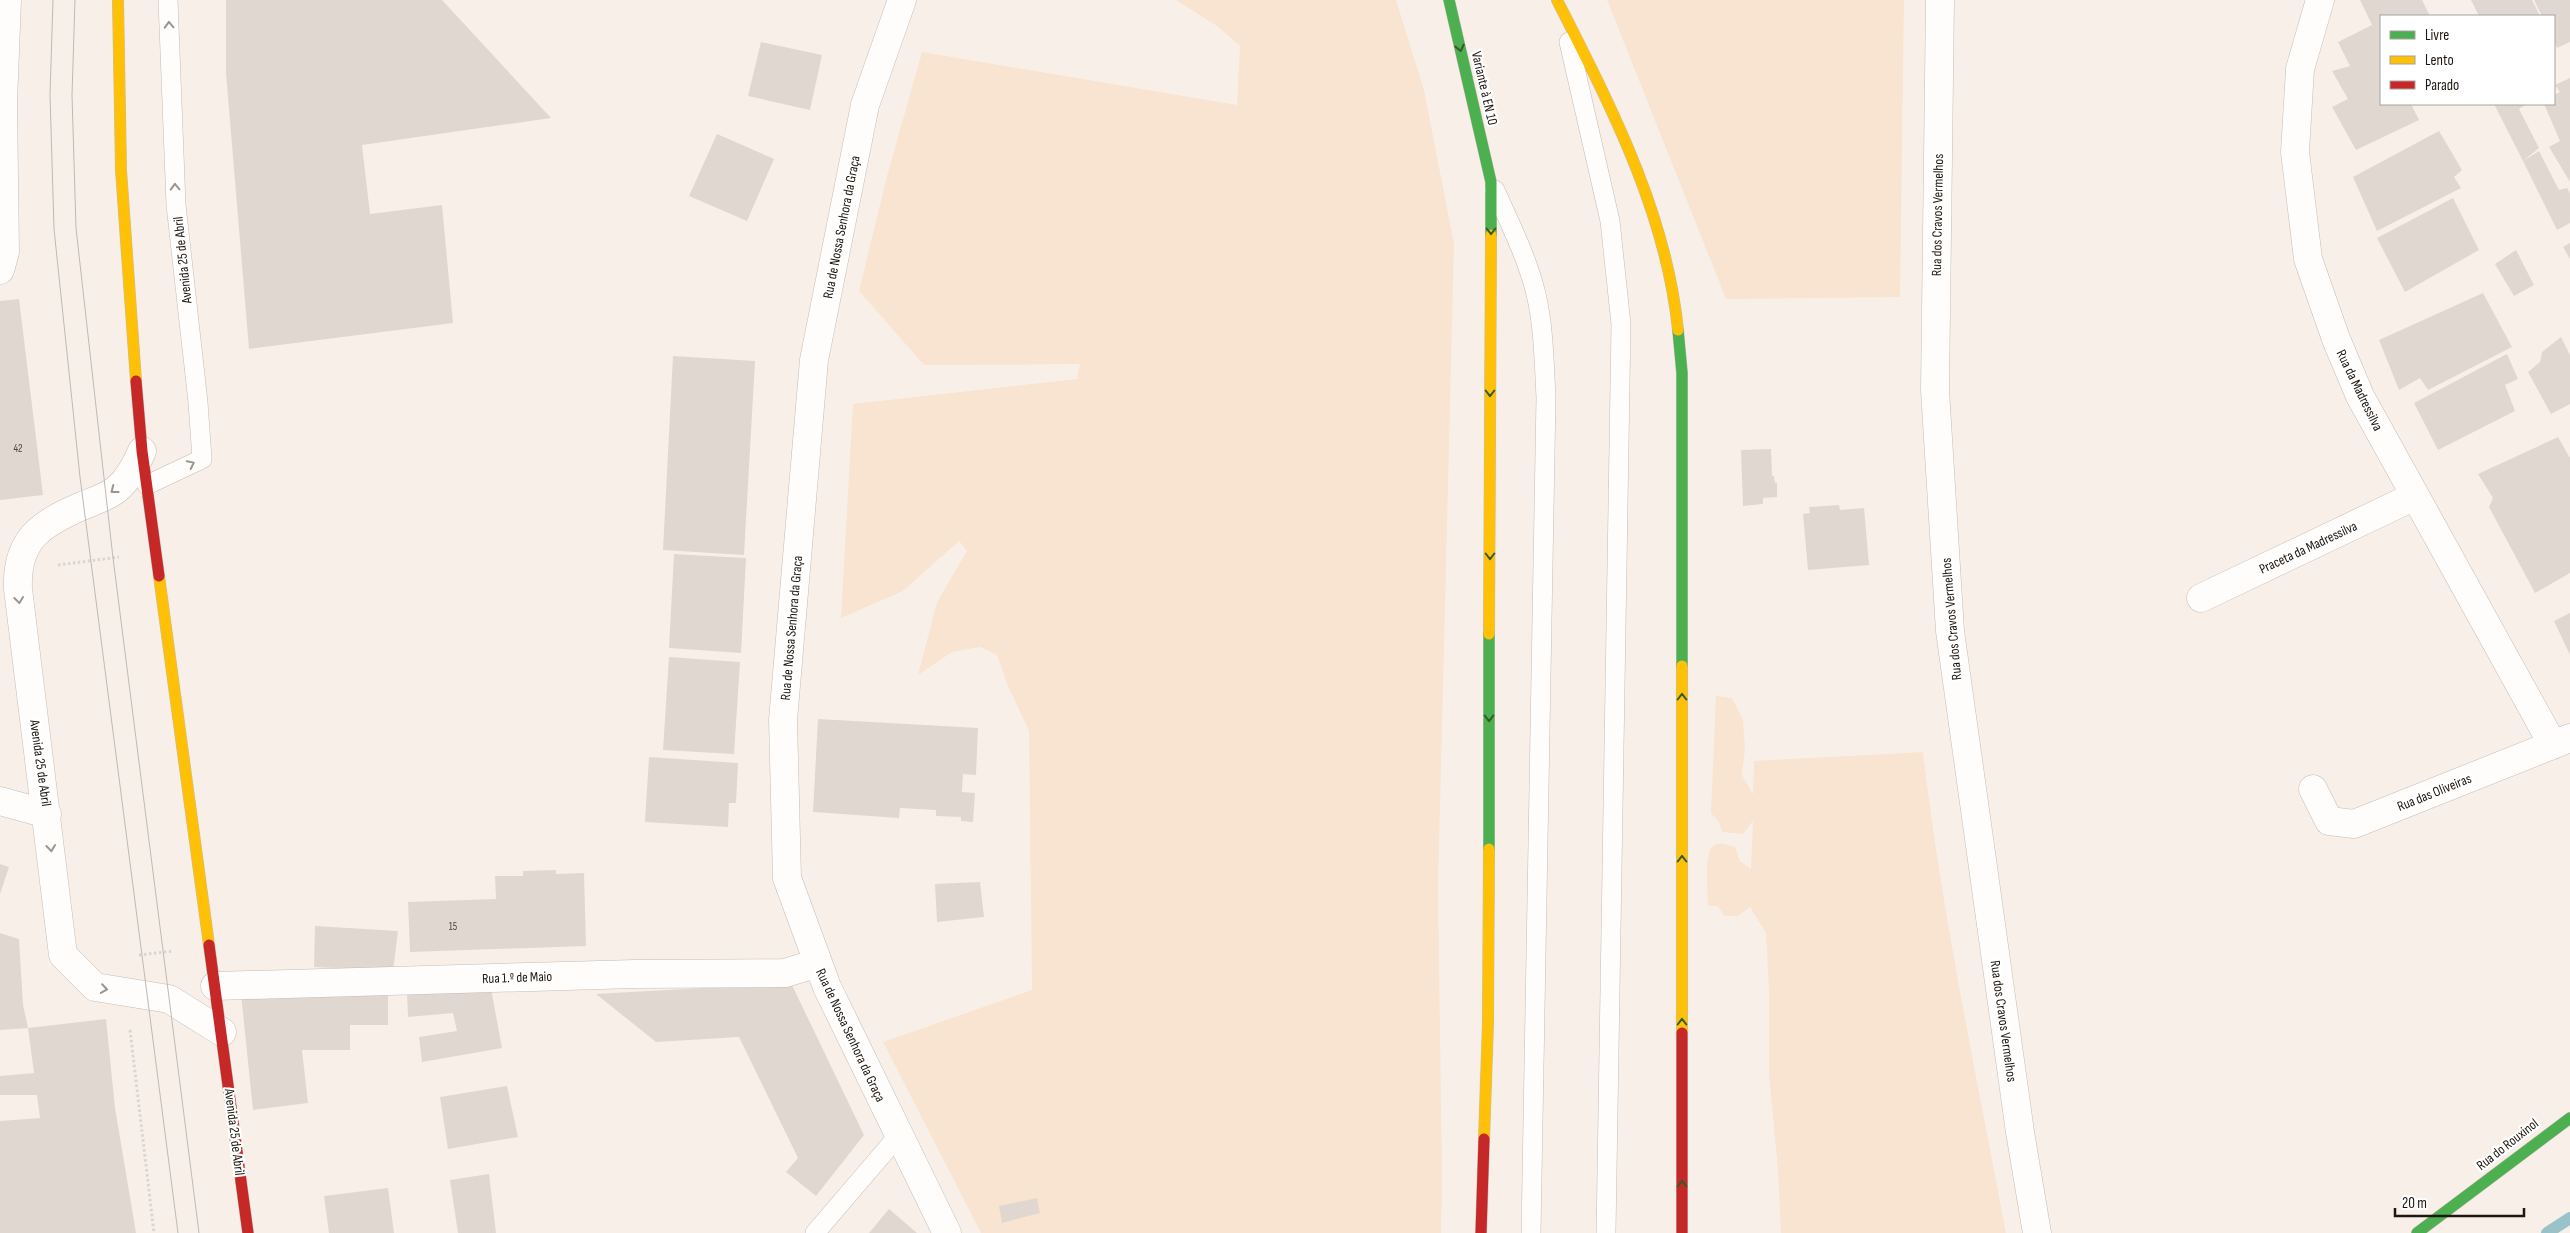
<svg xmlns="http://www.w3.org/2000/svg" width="2570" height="1233" font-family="'Sofia Sans Condensed',sans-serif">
<rect width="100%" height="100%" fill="#f8f0e8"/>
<path fill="#f8e4d1" d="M1176,0H1396L1424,90L1454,244L1438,887L1442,1176L1441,1233H981L883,1042L1032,990L1029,731L1008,686L997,655L980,647L952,652L918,675L937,602L967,551L959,541L903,591L841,618L853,404L1077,379L1080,364L924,365L859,291L887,176L922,52L1237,105L1240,46L1217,26Z
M1607,0H1904L1900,297L1726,299Z
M1716,696L1732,698L1743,720L1745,749L1742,775L1753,794L1754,761L1923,752C1942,914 1976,1073 2006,1233H1781L1778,1171L1769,1074V990L1766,933L1750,907L1738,916H1724L1718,906H1708C1708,894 1704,855 1712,847C1719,841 1728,845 1735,847L1740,861L1751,869L1753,821L1743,834L1722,832L1719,822L1711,813Z"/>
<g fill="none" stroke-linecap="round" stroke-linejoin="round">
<path stroke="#99c3c8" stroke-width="12" d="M2547,1233L2570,1218"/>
</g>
<path fill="#e0d8d0" d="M226,0H442L551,118L362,145L370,214L442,205L453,323L249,349L226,73Z
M2360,0H2422L2430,16H2381V104H2411L2419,120L2356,150L2332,107L2348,99L2332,71L2350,66L2338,42L2372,25Z
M2471,0H2532L2540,16H2479Z
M2534,0H2570V42L2557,48L2554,41V16H2542Z
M761,42L822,55L810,110L748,96Z
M2570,78V182L2549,147L2560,141L2544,104H2554V95L2560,92L2555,85Z
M2494,104H2527L2519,109L2539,148L2523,161L2539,151L2559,190L2567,188L2570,193V223L2557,230L2523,161Z
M2439,131L2462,170L2454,177L2461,188L2377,231L2353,177Z
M717,134L774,159L747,221L689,196Z
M2453,198L2479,250L2405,292L2377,238Z
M2570,243V259L2563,247Z
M2516,250L2534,285L2514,296L2495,264Z
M2483,293L2512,347L2428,390L2420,378L2399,390L2379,340Z
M19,299L43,495L0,500V301Z
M2561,337L2570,355V404L2551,414L2528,372L2540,362L2542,352Z
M2507,354L2518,379L2505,385L2515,411L2438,450L2414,403Z
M673,356L755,361L744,555L663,550Z
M2558,437L2570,458V573L2535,593L2489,507L2493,498L2478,474Z
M1771,449L1772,476H1774L1775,483H1777V497L1763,498V504L1743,506L1741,450Z
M1839,505L1840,510L1864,508L1869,565L1808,570L1803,514L1810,513L1809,507Z
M674,554L746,558L741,653L669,648Z
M2570,613V655L2554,621Z
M669,657L740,662L734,754L663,750Z
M818,719L978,728L976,775L963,774L962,792L975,793L973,822L961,821V817L936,816V810L900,808L899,818L813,812Z
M649,757L738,763L736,803H729L728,827L645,822Z
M0,864L9,867L0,894Z
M556,870V874L584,873L586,946L410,952L408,902L496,899L495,876H523V871Z
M980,882L984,917L937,922L935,884Z
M315,926L398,931L393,971L314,967Z
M0,933L19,939L23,1005L28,1028L0,1030Z
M791,983L864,1135L816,1196L786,1172L798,1158L739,1037L656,1042L596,994Z
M491,989L502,1048L422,1062L419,1037L457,1031L453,1013L408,1017L407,992Z
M388,991V1025H350V1050H302L308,1103L253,1110L241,994Z
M106,1019L115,1108L136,1233H0V1121L40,1118L37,1095H0V1076L34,1073L28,1028Z
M507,1086L518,1137L448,1149L440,1097Z
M489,1174L496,1233H458L450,1180Z
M388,1188L394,1233H329L324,1196Z
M1037,1198L1040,1213L1002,1223L999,1206Z
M889,1209L917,1233H869Z"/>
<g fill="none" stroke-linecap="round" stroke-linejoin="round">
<defs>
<path id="lane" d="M1569,42L1610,221L1621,324L1606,1233
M1495,190C1510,224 1527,257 1536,294C1544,328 1544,363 1546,397L1531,1233
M147,485L202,459L198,402L176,205L168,0
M815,1233L898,1136"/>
<path id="street" d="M902,0L865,105L814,360L783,720L787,878L827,987L947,1233
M1940,0L1935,390L1950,631L2020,1132L2037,1233
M2320,0L2300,69L2295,152L2308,259L2336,339L2360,396L2553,745
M0,270L5,252L3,102L7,0
M142,451C136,465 129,479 117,489C107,497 94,501 82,506C40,524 16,540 18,589L63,955L95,987L169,999L222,1032
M2201,598L2415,496
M2313,789L2329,821L2354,824L2570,738
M0,801L47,814
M215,986L635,974L785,973L818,963"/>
<path id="fast" d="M1449,0L1491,182V235
M1678,330L1682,373V666
M1489,849V634
M2417,1233L2570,1118"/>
<path id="slow" d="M118,0L121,170L136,381
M1557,0C1610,105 1666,211 1678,330
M159,576L209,945
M1489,634L1491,235
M1682,666V1033
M1484,1139L1488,1023L1489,849"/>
<path id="jam" d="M136,381L142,451L159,576
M209,945L248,1233
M1682,1033V1233
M1481,1233L1484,1139"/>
</defs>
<use href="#lane" stroke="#c4bcb5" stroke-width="20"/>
<use href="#street" stroke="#c4bcb5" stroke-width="29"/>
<use href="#fast" stroke="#c4bcb5" stroke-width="12"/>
<use href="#slow" stroke="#c4bcb5" stroke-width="12"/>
<use href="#jam" stroke="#c4bcb5" stroke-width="12"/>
<path stroke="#d8d5d3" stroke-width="3" stroke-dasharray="2.5 2.5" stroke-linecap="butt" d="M58,565L119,557
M139,955L173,951
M130,1030L154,1233"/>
<use href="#lane" stroke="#fefdfc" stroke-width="19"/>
<use href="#street" stroke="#fefdfc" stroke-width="28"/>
<use href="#fast" stroke="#4caf50" stroke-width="11"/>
<use href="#slow" stroke="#ffc107" stroke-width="11"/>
<use href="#jam" stroke="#c62828" stroke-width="11"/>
<path stroke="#bcbab8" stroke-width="1" d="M53,0L50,95L54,229L80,477L178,1233
M75,0L72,95L76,228L113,558L199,1233"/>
</g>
<defs><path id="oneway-chevron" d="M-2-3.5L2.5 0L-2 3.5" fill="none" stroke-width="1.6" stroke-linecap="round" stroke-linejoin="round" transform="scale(1.25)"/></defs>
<g stroke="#999591">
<use href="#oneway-chevron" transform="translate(169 25) rotate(-92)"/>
<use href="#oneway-chevron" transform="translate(175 187) rotate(-92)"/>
<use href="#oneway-chevron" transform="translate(191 464) rotate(-26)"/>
<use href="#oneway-chevron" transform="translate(114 490) rotate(142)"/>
<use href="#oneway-chevron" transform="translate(19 600) rotate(83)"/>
<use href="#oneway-chevron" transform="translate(51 848) rotate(84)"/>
<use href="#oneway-chevron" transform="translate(104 989) rotate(8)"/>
</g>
<g stroke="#335b2c">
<use href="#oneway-chevron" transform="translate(1460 48) rotate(77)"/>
<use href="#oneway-chevron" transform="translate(1491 231) rotate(90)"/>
<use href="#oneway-chevron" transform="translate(1490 393) rotate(90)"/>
<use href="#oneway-chevron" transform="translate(1490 556) rotate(90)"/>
<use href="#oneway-chevron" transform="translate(1682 697) rotate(-90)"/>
<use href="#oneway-chevron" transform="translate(1489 718) rotate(90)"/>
<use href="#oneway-chevron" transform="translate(1682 859) rotate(-90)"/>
<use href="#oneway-chevron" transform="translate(1682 1022) rotate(-90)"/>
<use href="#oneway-chevron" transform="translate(1682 1184) rotate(-90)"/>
</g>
<g text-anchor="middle" stroke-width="4.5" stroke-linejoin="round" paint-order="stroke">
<g font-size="11" fill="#4e463f">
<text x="18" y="452">42</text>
<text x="453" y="930">15</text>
</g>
<g font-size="14" fill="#1e160f" stroke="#fff">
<text transform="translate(1485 88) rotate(77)" y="5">Variante à EN 10</text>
<text transform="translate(1937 215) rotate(-89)" y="5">Rua dos Cravos Vermelhos</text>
<text transform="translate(841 227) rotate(-79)" y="5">Rua de Nossa Senhora da Graça</text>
<text transform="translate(182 260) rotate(-96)" y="5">Avenida 25 de Abril</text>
<text transform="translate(2360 390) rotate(64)" y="5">Rua da Madressilva</text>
<text transform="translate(2308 547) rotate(-25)" y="5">Praceta da Madressilva</text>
<text transform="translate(1951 619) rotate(-95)" y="5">Rua dos Cravos Vermelhos</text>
<text transform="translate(791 628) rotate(-85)" y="5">Rua de Nossa Senhora da Graça</text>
<text transform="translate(41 763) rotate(82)" y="5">Avenida 25 de Abril</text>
<text transform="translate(2434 792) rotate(-22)" y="5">Rua das Oliveiras</text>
<text transform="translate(517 977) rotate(-2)" y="5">Rua 1.º de Maio</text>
<text transform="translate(2004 1021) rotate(82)" y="5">Rua dos Cravos Vermelhos</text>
<text transform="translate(851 1035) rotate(65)" y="5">Rua de Nossa Senhora da Graça</text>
<text transform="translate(235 1132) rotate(83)" y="5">Avenida 25 de Abril</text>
<text transform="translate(2507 1144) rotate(-38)" y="5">Rua do Rouxinol</text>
</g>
</g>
<rect x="2380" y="15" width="175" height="90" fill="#ffffff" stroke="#a5a29f"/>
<rect x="2390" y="31" width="25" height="8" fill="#4caf50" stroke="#a5a29f"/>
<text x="2425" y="40" font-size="15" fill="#1e160f">Livre</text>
<rect x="2390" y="56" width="25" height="8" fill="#ffc107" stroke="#a5a29f"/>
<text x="2425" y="65" font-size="15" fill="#1e160f">Lento</text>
<rect x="2390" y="81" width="25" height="8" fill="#c62828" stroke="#a5a29f"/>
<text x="2425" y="90" font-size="15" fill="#1e160f">Parado</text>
<path d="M2395 1208v8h129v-8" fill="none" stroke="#1e160f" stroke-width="2.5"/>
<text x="2402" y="1208" font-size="15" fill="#1e160f" stroke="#ffffff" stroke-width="4" paint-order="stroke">20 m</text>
</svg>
